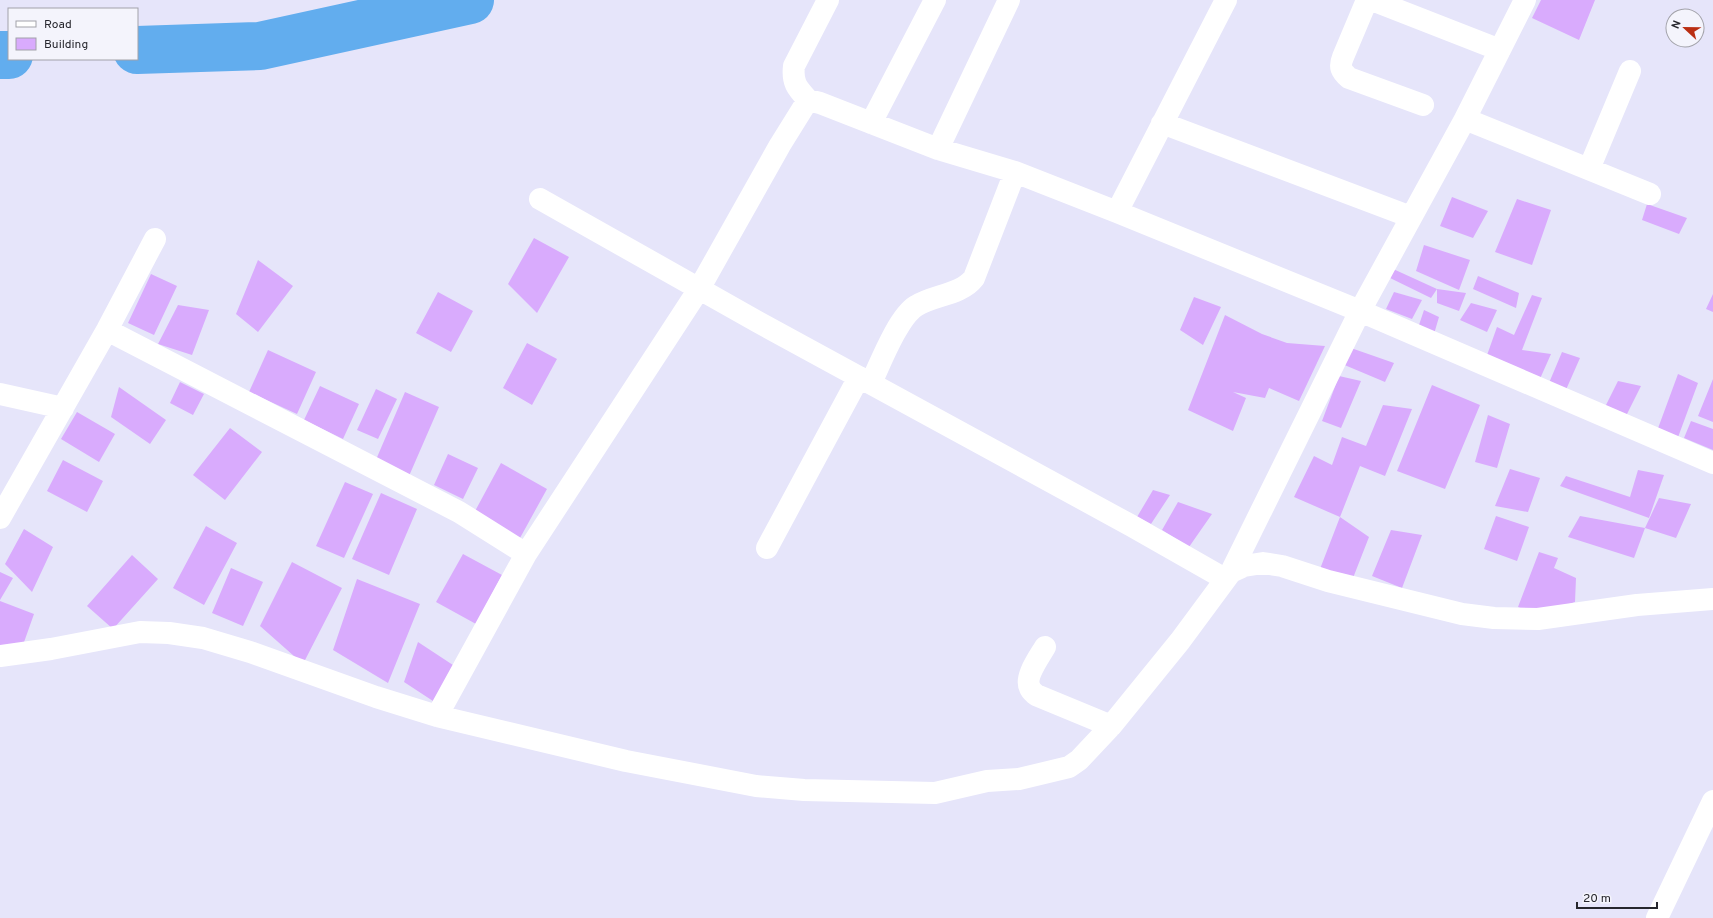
<svg xmlns="http://www.w3.org/2000/svg" width="1713" height="918" font-family="Overpass,sans-serif">
<rect width="100%" height="100%" fill="#e6e5fa"/>
<g fill="none" stroke-linecap="round" stroke-linejoin="round">
<path stroke="#62adee" stroke-width="48" d="M137,50L260,46L470,0
M0,55H9"/>
</g>
<path fill="#d9abfd" d="M1541,0H1595L1579,40L1532,18Z
M1452,197L1488,211L1473,238L1440,226Z
M1517,199L1551,210L1532,265L1495,252Z
M1647,204L1687,218L1679,234L1642,220Z
M534,238L569,257L537,313L508,284Z
M1424,245L1470,260L1459,290L1416,271Z
M258,260L293,286L258,332L236,314Z
M1391,268L1437,289L1431,298L1388,277Z
M151,274L177,286L154,335L128,323Z
M1478,276L1519,293L1516,308L1473,289Z
M1437,289L1466,293L1459,311L1437,303Z
M438,292L473,311L451,352L416,333Z
M1394,292L1422,300L1412,319L1386,309Z
M1713,294V312L1706,309Z
M1532,295L1542,298L1522,350L1551,354L1539,381L1486,358L1497,327L1514,335Z
M1194,297L1221,307L1203,345L1180,330Z
M1471,303L1497,310L1487,332L1460,320Z
M178,305L209,310L192,355L158,344Z
M1424,310L1439,317L1434,334L1419,325Z
M1225,315L1262,334L1287,343L1325,346L1299,401L1269,388L1265,398L1233,392L1246,398L1233,431L1188,410Z
M527,343L557,359L532,405L503,388Z
M1351,348L1394,363L1385,382L1335,361Z
M268,350L316,372L297,414L249,392Z
M1562,352L1580,358L1565,392L1549,383Z
M1678,374L1698,383L1677,440L1657,431Z
M1339,376L1361,381L1341,428L1322,421Z
M1713,379V422L1698,416Z
M1618,381L1641,386L1625,418L1604,409Z
M180,382L204,394L193,415L170,403Z
M1432,385L1480,405L1445,489L1397,471Z
M320,386L359,404L343,439L304,420Z
M119,387L166,420L150,444L111,417Z
M376,389L397,399L378,439L357,430Z
M405,392L439,407L409,476L375,462Z
M1383,405L1412,409L1385,476L1360,466L1340,517L1294,497L1314,456L1332,465L1342,437L1366,446Z
M77,412L115,434L99,462L61,439Z
M1488,415L1510,424L1497,468L1475,462Z
M1691,421L1713,429V450L1684,438Z
M230,428L262,452L225,500L193,475Z
M448,454L478,468L463,499L434,485Z
M63,460L103,481L87,512L47,491Z
M501,463L547,489L520,538L474,513Z
M1510,469L1540,478L1528,512L1495,506Z
M1638,470L1664,475L1649,518L1560,486L1566,476L1630,497Z
M345,482L373,494L344,558L316,546Z
M1153,490L1170,495L1151,524L1137,517Z
M381,493L417,509L389,575L352,559Z
M1659,498L1691,504L1676,538L1645,528Z
M1178,502L1212,514L1189,547L1162,530Z
M1496,516L1529,527L1517,561L1484,549Z
M1580,516L1645,528L1634,558L1568,537Z
M1340,517L1369,537L1353,578L1320,569Z
M206,526L237,543L204,605L173,588Z
M24,529L53,547L32,592L5,564Z
M1391,530L1422,535L1402,588L1372,576Z
M1539,552L1558,558L1554,568L1576,578L1575,602L1536,615L1518,607Z
M463,554L502,575L476,624L436,602Z
M132,555L158,579L113,629L87,606Z
M292,562L342,588L303,664L260,626Z
M231,568L263,582L243,626L212,613Z
M0,572L13,578L0,600Z
M357,579L420,604L388,683L333,650Z
M0,601L34,614L23,645L0,653Z
M418,642L456,667L433,701L404,682Z"/>
<g fill="none" stroke-linecap="round" stroke-linejoin="round">
<path stroke="#fff" stroke-width="22" d="M1367,0L1343,57C1339,67 1341,71 1349,78L1423,105
M1372,0L1500,50
M808,100C797,88 792,83 794,66L828,0
M1465,119L1650,194
M871,123L935,0
M1162,123L1411,217
M938,149L1009,0
M1589,169L1630,71
M540,199L758,322L1132,526L1225,579
M1117,212L1226,0
M107,330L459,512L526,554
M871,383C880,364 898,317 916,306C933,295 961,295 974,278L1015,172
M0,394L63,408
M0,518L107,330L155,239
M767,548L859,377
M1231,572L1360,311L1465,119L1525,0
M1045,647C1040,656 1024,677 1030,688C1031,691 1034,693 1036,695L1111,726
M0,656L51,649L140,632L169,633L203,638L250,652L376,697L437,716L626,761L756,786L804,790L935,793L987,781L1019,779L1069,767L1079,760L1111,726L1180,641L1231,572L1244,566L1263,563L1282,566L1328,581L1462,614L1494,618L1538,619L1637,605L1713,599
M437,716L526,554L699,289L780,145L808,100L820,103L938,149L1015,172L1117,212L1360,311L1713,463"/>
<path stroke="#fff" stroke-width="22" d="M1657,918L1713,801"/>
</g>
<rect x="8" y="8" width="130" height="52" fill="#f4f4fc" stroke="#a2a2a9"/>
<rect x="16" y="21" width="20" height="6" fill="#ffffff" stroke="#a2a2a9"/>
<text x="44" y="28" font-size="12" fill="#26262d">Road</text>
<rect x="16" y="38" width="20" height="12" fill="#d9abfd" stroke="#a2a2a9"/>
<text x="44" y="48" font-size="12" fill="#26262d">Building</text>
<g transform="translate(1685 28) rotate(292)"><circle r="19" fill="#f4f4fc" stroke="#a2a2a9"/>
<path d="M0-3L7 15L0 10L-7 15Z" fill="#ba2e12"/>
<text y="-6" font-size="11" font-weight="bold" text-anchor="middle" fill="#26262d">N</text>
</g>
<path d="M1577 902v6h80v-6" fill="none" stroke="#26262d" stroke-width="2"/>
<text x="1583" y="902" font-size="12" fill="#26262d" stroke="#f4f4fc" stroke-width="3" paint-order="stroke">20 m</text>
</svg>
